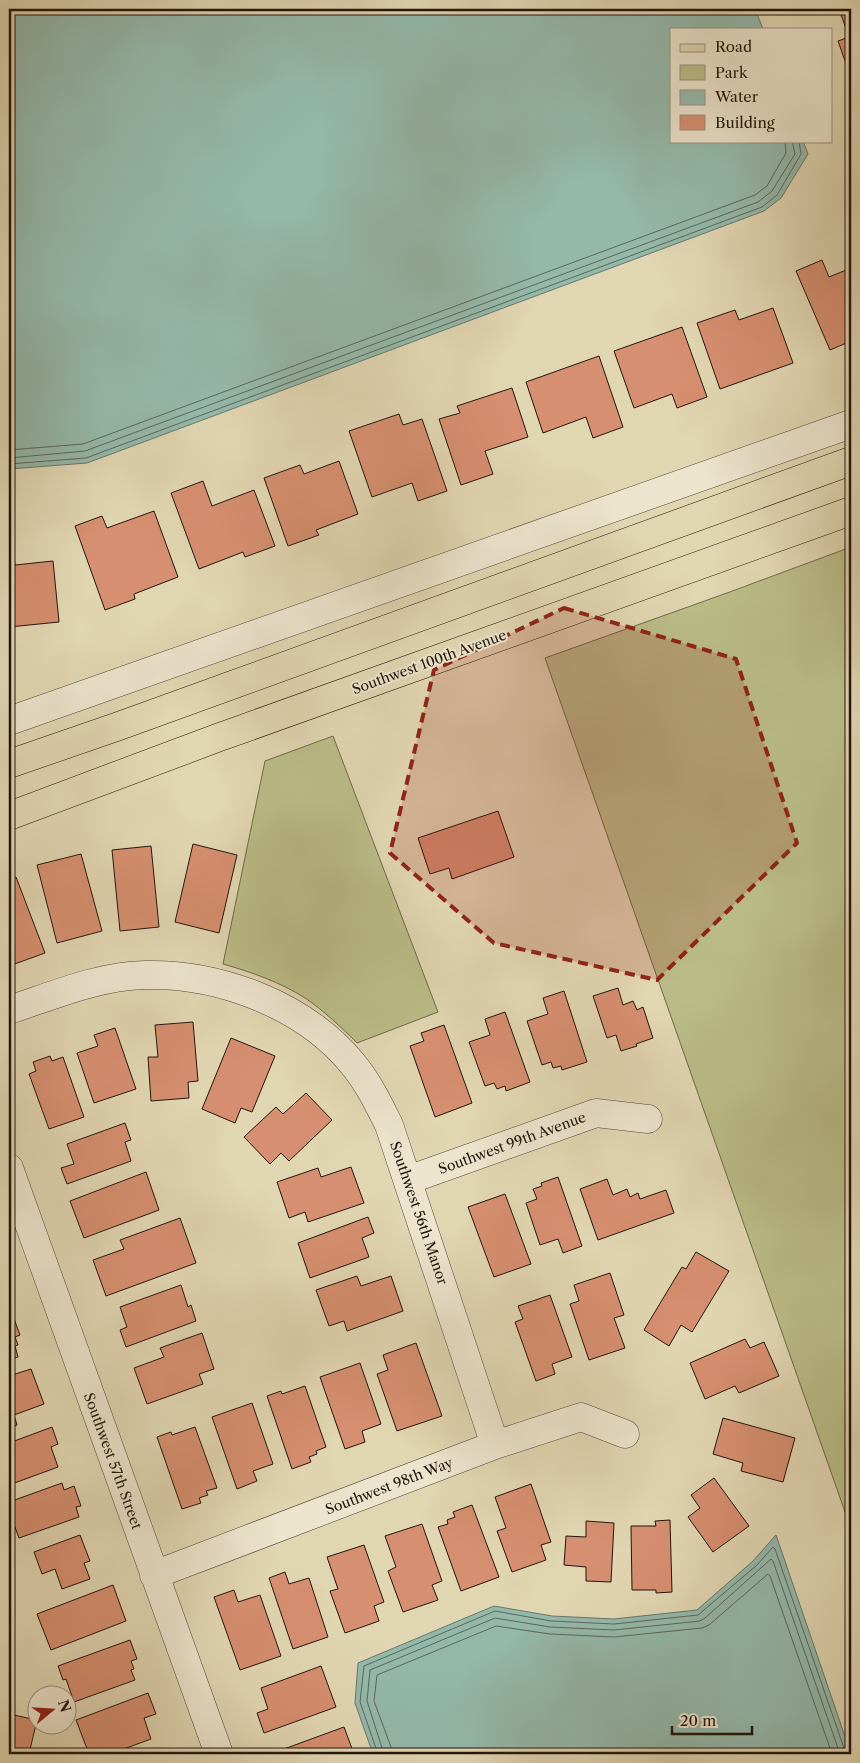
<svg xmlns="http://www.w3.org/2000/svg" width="860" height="1763" font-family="'Libre Caslon Text',serif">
<rect width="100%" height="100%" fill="#e1d6b2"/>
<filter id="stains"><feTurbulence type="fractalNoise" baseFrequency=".004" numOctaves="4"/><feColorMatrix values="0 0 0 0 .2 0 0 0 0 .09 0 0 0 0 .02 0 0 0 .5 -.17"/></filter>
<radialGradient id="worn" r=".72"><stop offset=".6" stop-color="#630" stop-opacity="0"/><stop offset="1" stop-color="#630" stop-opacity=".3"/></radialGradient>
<path fill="#babc87" stroke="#6e684a" d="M851,547V1529L545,658L727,593Z
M333,736L438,1012L357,1043C341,1027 324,1011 305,998C280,982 251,972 223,964L265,761Z"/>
<path fill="#94b9ab" stroke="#66776b" d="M9,9H755L763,29H671V141H803L808,154L781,198L764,211L87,463L9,469Z
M776,1535L851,1754H373L355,1703L358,1663L494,1606L552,1616L614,1619L697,1610L753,1561Z"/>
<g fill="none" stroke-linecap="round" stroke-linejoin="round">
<path stroke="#5b675c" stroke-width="1" d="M9,450L83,444L755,195L767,186L786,153L785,141
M9,458L85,451L758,202L772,191L795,154L792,141
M9,464L86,458L762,207L777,195L801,154L799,141
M378,1754L360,1702L364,1666L495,1611L551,1621L614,1624L698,1615L757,1565L773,1547L775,1549L844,1748L847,1752H851
M384,1754L367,1701L370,1670L495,1618L550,1627L614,1630L700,1621L705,1618L771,1559L773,1561L840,1754
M391,1754V1747L374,1701L377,1675L496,1626L550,1634L614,1637L702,1628L709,1625L768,1574L770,1576L832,1754"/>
</g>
<path fill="#d68f70" stroke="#22150c" d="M839,9H851V74L850,75L838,41L849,37Z
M822,260L829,277L851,268V341L830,350L796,271Z
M773,308L793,363L720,389L697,323L735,310L739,320Z
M682,327L707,397L677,408L672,394L634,408L614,351Z
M599,356L623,427L593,438L586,417L543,433L526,382Z
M512,388L528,437L485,451L493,474L461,485L439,419L460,413L457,406Z
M399,414L403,425L422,419L447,491L418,501L412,483L372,497L349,431Z
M339,461L358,514L316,530L319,535L288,546L264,478L300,465L304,474Z
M203,481L212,506L254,490L275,546L245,557L243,552L199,569L171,493Z
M154,511L178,577L134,594L135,599L105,610L75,526L102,516L107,528Z
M12,538L15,565L53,561L59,622L9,627V539Z
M498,811L514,857L452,879L449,868L430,874L418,838Z
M193,844L237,855L219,933L175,922Z
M151,846L159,927L120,931L112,850Z
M81,854L102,931L57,943L37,865Z
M16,877L45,953L9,966V880Z
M618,988L623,1005L633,1001L637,1010L643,1007L653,1038L636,1044L637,1046L621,1051L616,1035L607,1038L593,996Z
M564,991L587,1062L562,1070L561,1066L553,1068L551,1062L542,1065L527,1021L548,1014L543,998Z
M505,1012L530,1082L506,1091L505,1086L497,1089L494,1083L485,1086L469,1042L490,1035L485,1019Z
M193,1022L198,1081L188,1082L189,1098L151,1101L148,1057H158L155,1025Z
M444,1025L472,1103L435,1117L410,1046L424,1041L421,1033Z
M115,1028L136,1089L94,1103L77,1053L98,1046L94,1035Z
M231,1038L275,1056L252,1112L241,1108L235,1123L202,1109Z
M50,1056L52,1061L63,1057L84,1117L49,1129L29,1074L36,1071L33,1062Z
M306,1093L332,1120L289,1161L281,1153L270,1164L244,1137L276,1107L283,1114Z
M125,1123L131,1140L125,1142L131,1161L67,1184L61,1168L74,1164L67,1144Z
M351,1167L364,1203L308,1222L305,1212L289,1218L277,1182L318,1168L321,1177Z
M146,1172L159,1210L84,1238L70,1201Z
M558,1177L582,1246L563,1253L558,1239L540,1245L526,1203L537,1199L533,1189L542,1186L541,1183Z
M607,1179L613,1195L627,1189L630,1197L638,1193L640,1199L666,1190L674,1213L598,1240L580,1189Z
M505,1194L531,1264L494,1277L468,1207Z
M368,1217L374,1233L362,1238L369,1257L310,1278L298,1243Z
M180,1218L196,1263L106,1296L93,1260L124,1249L120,1240Z
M696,1252L729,1271L692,1332L681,1325L669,1346L644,1330L682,1267L686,1269Z
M610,1273L624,1315L614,1318L625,1348L589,1360L570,1304L579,1301L574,1285Z
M357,1276L361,1286L391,1276L403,1311L347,1331L344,1321L329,1326L316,1290Z
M181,1285L188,1307L191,1305L196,1321L126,1347L120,1330L127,1327L120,1307Z
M550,1295L572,1357L552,1364L555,1374L536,1381L515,1322L523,1319L518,1306Z
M13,1316L20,1335L15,1337L18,1345L15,1346L18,1357L9,1360V1318Z
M202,1333L214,1369L199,1374L203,1384L147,1404L134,1368L164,1357L160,1348Z
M745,1339L750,1348L764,1342L779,1376L739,1393L735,1386L705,1399L690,1363Z
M416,1343L442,1416L397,1431L377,1374L388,1370L383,1355Z
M360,1363L381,1424L362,1431L365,1442L345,1449L320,1377Z
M31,1369L44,1404L14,1415L17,1425L9,1428V1376Z
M305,1386L326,1447L316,1451L317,1454L309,1457L311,1462L292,1469L267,1396L281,1391L282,1394Z
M252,1403L273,1464L253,1471L257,1481L237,1489L212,1417Z
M723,1418L795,1438L783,1482L741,1471L743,1463L713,1454Z
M52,1427L58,1444L51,1447L58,1467L9,1485V1443Z
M195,1427L217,1488L206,1491L208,1495L199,1498L201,1503L182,1509L157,1437L171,1432L172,1435Z
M714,1478L749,1526L713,1552L688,1517L700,1508L691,1495Z
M62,1483L64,1490L74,1486L81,1506L76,1507L79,1517L19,1538L9,1511V1502Z
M531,1484L551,1542L541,1545L546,1560L512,1572L497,1531L506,1528L495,1497Z
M472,1505L499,1577L461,1591L438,1527L448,1524L447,1520L455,1517L453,1512Z
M670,1520L672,1592L656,1593V1590H632L631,1526H656L655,1521Z
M586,1521L614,1523L611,1582L586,1581V1567L564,1565L566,1536L586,1537Z
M422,1524L442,1581L432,1585L438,1600L403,1612L388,1571L396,1567L385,1536Z
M80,1535L90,1561L84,1563L90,1579L62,1589L55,1569L42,1574L34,1552Z
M364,1545L384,1602L374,1606L379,1621L345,1633L330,1591L338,1589L327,1557Z
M285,1572L289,1584L309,1578L328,1637L293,1649L269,1578Z
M113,1585L126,1621L51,1650L37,1614Z
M234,1590L238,1602L260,1595L281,1656L240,1670L214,1597Z
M130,1640L137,1659L131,1661L134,1669L131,1670L135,1680L74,1702L66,1679L63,1680L58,1666Z
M321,1666L336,1707L264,1733L257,1713L268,1709L261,1688Z
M148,1693L156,1714L144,1718L151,1739L110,1754H89L76,1720Z
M9,1714L37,1720L29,1754H9Z
M344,1727L354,1754H286L284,1749Z
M169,1750L170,1754H155Z"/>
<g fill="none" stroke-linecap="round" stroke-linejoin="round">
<defs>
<path id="minor" d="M9,721L851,424
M9,1010C52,996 98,976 145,975C219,973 304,1005 352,1063C368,1082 378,1103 389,1125L495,1445
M9,1168L219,1754
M408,1180L596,1113L648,1119
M154,1575L495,1445L581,1417L625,1434"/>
<path id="major" d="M9,764L119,726L851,461
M9,816L217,738L851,511"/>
</defs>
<use href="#minor" stroke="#524536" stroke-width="29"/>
<use href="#major" stroke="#22150c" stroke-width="29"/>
<use href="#minor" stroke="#ece4cd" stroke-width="28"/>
<use href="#major" stroke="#e1d6b2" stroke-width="28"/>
</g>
<path fill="#8f2418" fill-opacity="0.2" stroke="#8f2418" stroke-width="4" stroke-dasharray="10 6" stroke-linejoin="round" d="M564,608L736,659L797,843L657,980L494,943L390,853L434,670Z"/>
<g text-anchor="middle" stroke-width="4" stroke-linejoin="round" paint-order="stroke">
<g font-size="14" fill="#22150c" stroke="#ece4cd">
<text transform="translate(429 662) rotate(-20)" y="5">Southwest 100th Avenue</text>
<text transform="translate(512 1143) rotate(-20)" y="5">Southwest 99th Avenue</text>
<text transform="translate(419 1213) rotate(71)" y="5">Southwest 56th Manor</text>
<text transform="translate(113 1461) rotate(70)" y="5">Southwest 57th Street</text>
<text transform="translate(389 1486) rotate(-21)" y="5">Southwest 98th Way</text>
</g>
</g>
<rect width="860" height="1763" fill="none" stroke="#e1d6b2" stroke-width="30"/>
<rect x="10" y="10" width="840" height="1743" fill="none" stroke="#22150c" stroke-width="2.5"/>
<rect x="15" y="15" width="830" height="1733" fill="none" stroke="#22150c"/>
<rect x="670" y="28" width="162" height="115" fill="#ece4cd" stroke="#9b9180"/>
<rect x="680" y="44" width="25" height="8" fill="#e1d6b2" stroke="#9b9180"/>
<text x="715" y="52" font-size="15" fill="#22150c">Road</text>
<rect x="680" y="65" width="25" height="15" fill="#babc87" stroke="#9b9180"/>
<text x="715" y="78" font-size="15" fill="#22150c">Park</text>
<rect x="680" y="90" width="25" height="15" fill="#94b9ab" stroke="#9b9180"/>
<text x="715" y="102" font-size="15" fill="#22150c">Water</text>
<rect x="680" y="115" width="25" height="15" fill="#d68f70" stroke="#9b9180"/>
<text x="715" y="128" font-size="15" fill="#22150c">Building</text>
<g transform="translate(52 1710) rotate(72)"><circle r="24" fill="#ece4cd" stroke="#9b9180"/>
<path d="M0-4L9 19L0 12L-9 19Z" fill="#8f2418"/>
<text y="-8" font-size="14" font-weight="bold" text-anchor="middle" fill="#22150c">N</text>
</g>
<path d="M672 1726v8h80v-8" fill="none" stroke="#22150c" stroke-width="2.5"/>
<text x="680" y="1726" font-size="15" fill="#22150c" stroke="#ece4cd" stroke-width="4" paint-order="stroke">20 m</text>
<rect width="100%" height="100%" filter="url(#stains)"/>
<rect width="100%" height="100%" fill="url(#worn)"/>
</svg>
